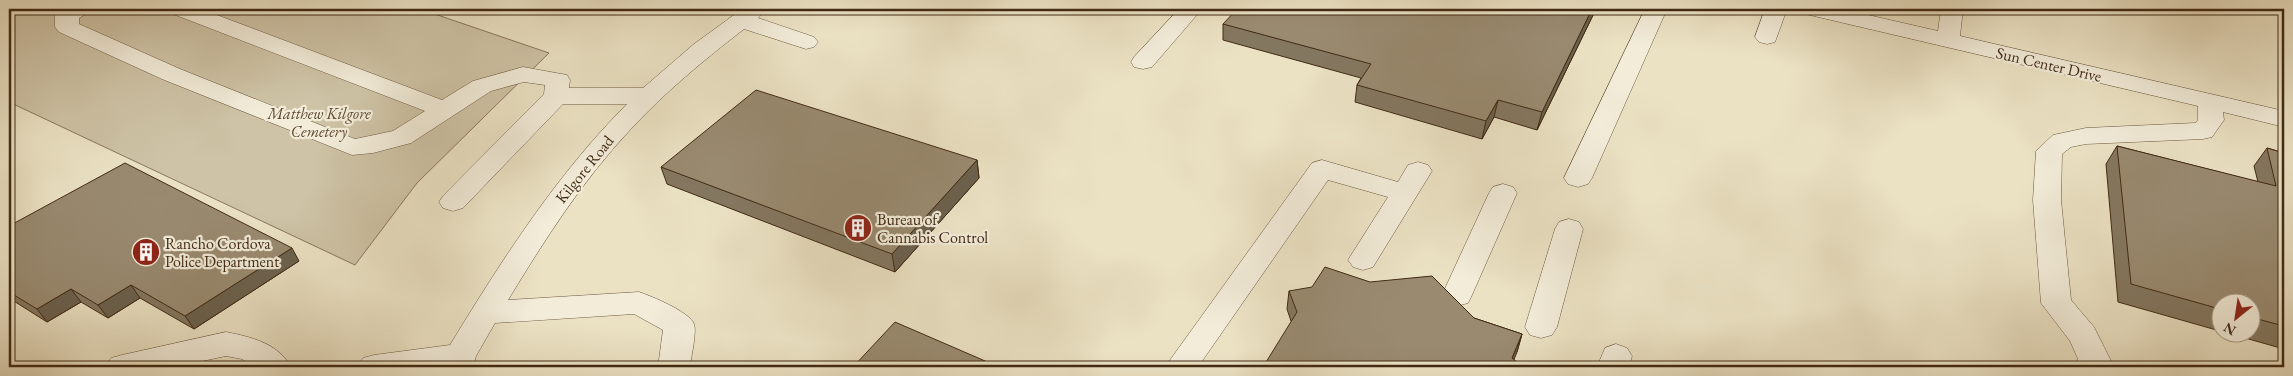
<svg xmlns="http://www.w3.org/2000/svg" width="2293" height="376" font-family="'EB Garamond',serif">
<rect width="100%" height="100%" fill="#ebe2c4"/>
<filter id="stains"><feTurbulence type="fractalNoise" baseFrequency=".004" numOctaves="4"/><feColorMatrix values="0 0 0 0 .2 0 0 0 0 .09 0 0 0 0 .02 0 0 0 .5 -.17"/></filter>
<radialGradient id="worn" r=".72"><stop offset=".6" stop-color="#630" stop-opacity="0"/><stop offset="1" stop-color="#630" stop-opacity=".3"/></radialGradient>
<path fill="#cec3a6" stroke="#88765d" d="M9,9H420L549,53L417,183L355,265L9,102Z"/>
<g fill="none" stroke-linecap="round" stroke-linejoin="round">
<defs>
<path id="minor" d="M61,9H89L86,14L79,18V24L180,69L355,139L393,131L425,111L173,14L170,9H201L442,100L473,81L523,67L567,75L570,80L569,88H643L694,44L742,9H767L758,18L814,37L818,42L814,47L806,49L744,29C704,60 664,93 630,130C582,181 544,241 508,300L639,292C651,296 690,312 694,324C697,332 691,357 690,367H658L663,330L634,314L495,323L476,356L473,367H358L363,358L374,355L450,345C502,260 556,175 627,104H563L463,208L453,211L443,208L439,202L443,196L544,94L545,85L524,82L491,91L411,143L373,153L352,155L162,79L59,32L55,27V15Z
M1179,9H1202L1152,67L1143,69L1134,67L1131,62L1134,57Z
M1645,9H1667L1592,178L1588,184L1578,187L1568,184L1564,178Z
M1765,9H1787L1775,42L1767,44L1759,42L1755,37Z
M1803,9H1842L1938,31L1941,9H1963L1960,36L2284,111V127L2223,112L2224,120L2212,137L2203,139L2086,144L2071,147L2062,154L2061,200L2071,300L2094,327L2110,359V367H2078V359L2070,341L2041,303L2033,200L2036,151L2053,135L2086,128L2195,123L2198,120V106L1814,16L1806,14Z
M1322,160L1398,182L1408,165L1418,162L1428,165L1432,171L1373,267L1363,270L1353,267L1348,260L1388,197L1328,180L1198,367H1165L1312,163Z
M1503,184L1513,187L1517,193L1472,295L1468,303L1457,306L1446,303L1442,295L1489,193L1493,187Z
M1569,219L1579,222L1583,229L1557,327L1552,335L1541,338L1530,335L1525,327L1555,229L1559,222Z
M226,332C251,337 278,343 291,367H253L242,359L226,356L174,367H106L111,358L122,355Z
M1616,344L1627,348L1632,356L1629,367H1597L1605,348Z"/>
</defs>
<use href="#minor" stroke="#6c5840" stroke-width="1"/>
<use href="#minor" fill="#f2ecd9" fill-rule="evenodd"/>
</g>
<path fill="#847760" stroke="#412a14" d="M1596,9L1537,130L1494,117L1482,139L1355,102L1357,85L1361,78L1223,40V24Z
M2261,9H2284V14Z
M2117,146L2258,182L2254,166L2267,148L2284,153V349L2231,334H2250V304H2220V331L2118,302L2106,164Z
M977,160L979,178L895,272L667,184L661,167Z
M9,226L299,261L194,329L140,298L108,318L81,302L47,322L9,298Z
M1289,291L1474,318L1522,334L1517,352L1291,321L1287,309Z"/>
<path fill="#6b614e" stroke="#412a14" d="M1592,9H1596L1537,130L1542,112Z
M1498,100L1494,117L1482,139L1486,121Z
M977,160L979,178L895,272L892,254Z
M292,248L299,261L194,329L185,316Z
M131,285L140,298L108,318L98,305Z
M71,289L81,302L47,322L37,309Z
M1522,334L1517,352L1511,367L1512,358Z"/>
<path fill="#998a70" stroke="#412a14" d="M1237,9H1592L1542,112L1498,100L1486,121L1357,85L1371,64L1223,24Z
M756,90L977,160L892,254L661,167Z
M2117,146L2276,186L2267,148L2284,153V326L2250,317V304H2220V309L2131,284Z
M125,163L292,248L185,316L131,285L98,305L71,289L37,309L9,292V226Z
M1325,267L1370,282L1432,276L1474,318L1522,334L1512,358L1523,367H1263L1297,312L1289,291L1312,287Z
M895,322L999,367H853Z"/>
<defs>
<symbol id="building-disc" viewBox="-11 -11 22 22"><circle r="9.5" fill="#8f2418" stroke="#f2ecd9"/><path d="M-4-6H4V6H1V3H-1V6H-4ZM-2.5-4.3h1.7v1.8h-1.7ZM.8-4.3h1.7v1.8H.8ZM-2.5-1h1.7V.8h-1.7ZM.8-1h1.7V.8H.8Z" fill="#fff"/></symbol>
</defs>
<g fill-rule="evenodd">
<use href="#building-disc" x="842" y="212" width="32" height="32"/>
<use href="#building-disc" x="130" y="236" width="32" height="32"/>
</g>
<g text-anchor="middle" stroke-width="4.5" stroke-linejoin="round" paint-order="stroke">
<g font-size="16" fill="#412a14" stroke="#f2ecd9">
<text transform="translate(2049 64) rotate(13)" y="6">Sun Center Drive</text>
<text transform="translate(584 169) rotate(-51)" y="6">Kilgore Road</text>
</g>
<g font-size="16" font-style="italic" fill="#5d4931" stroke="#f2ecd9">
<text x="319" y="119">Matthew Kilgore<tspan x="319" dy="18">Cemetery</tspan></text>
</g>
<g font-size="16" fill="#412a14" stroke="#f2ecd9" text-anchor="start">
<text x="877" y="225">Bureau of<tspan x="877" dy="18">Cannabis Control</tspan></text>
<text x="165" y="249">Rancho Cordova<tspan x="165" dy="18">Police Department</tspan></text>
</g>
</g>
<rect width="2293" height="376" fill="none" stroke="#ebe2c4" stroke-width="30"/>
<rect x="10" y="10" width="2273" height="356" fill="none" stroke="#412a14" stroke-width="2.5"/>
<rect x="15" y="15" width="2263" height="346" fill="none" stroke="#412a14"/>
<g transform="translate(2236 318) rotate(210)"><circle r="24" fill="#f2ecd9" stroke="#ab9e8a"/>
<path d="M0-4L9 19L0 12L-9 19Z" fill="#8f2418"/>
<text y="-8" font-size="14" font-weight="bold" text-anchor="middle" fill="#412a14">N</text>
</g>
<rect width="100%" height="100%" filter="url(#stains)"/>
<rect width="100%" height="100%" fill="url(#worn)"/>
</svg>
